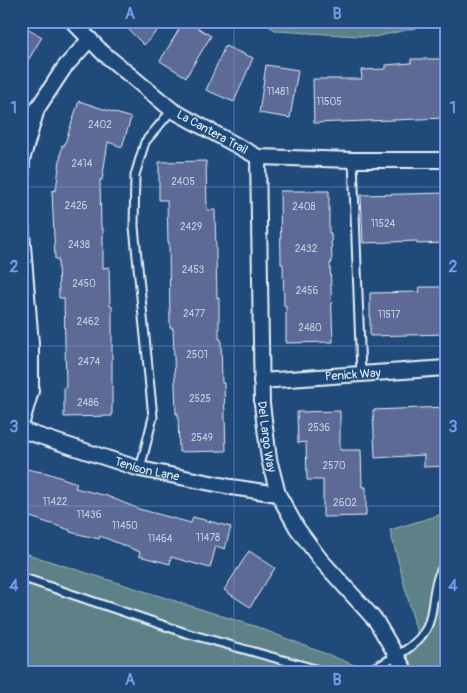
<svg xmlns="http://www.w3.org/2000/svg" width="467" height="693" font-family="Pangolin,sans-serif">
<rect width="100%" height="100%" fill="#1f4a7a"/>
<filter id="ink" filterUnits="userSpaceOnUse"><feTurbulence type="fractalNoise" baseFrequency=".02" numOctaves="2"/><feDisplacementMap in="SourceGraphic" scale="10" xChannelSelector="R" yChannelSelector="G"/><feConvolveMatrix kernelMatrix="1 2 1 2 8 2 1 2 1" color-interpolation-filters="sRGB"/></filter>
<g filter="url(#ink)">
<path fill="#5d8186" stroke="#a2b9bf" d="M260,21H446L375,37L277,31Z
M446,513V672H21V552L257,627L362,668L418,637L390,530Z"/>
<path fill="#5d6a96" stroke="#e8f1f8" d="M120,21H166L144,45Z
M184,21H187L211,36L186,77L160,61Z
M21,24L42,37L21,72Z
M225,46L253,58L234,102L206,90Z
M411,59H446V118L314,123L313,79H362L361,70L386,69V65L411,63Z
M266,65L298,70L290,118L259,113Z
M79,101L131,118L122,147L108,142L102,180H100L101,228H103V268L109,267L110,306H112V416L64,417V387H66L64,298H59L58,259H55L52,191L56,190L62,145L64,146Z
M206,161L207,210H215L217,298H219V339H221L222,383H224L226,451L179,452L178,413L176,414L173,328H170L169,242H168L167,200H159V162Z
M280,191H329V233H331L332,263H330L333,342L286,343V306H284L283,264H281Z
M446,193V243L417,244V241L363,243L361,195Z
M419,287H446V334L370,336V293L420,292Z
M446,407V466L424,467V455L375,458L373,410Z
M340,411V450H361L362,487H366V516L323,517V480H307L306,442L298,443L297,412Z
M21,468L47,473L77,483L75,488L107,496L139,509L191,523L193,517L231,527L225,549L216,546L210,568L171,557L170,564L139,556L140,552L100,536L99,539L70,532V530L21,514Z
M249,551L275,568L250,607L224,590Z"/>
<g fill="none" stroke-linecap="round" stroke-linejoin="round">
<defs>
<path id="service" d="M353,160L361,374
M140,469L153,417L134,227L135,175L145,142L172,110
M21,577L186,633L326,672
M367,672L370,671C390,659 422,646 429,622C435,603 432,579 446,563"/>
<g id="minor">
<path id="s1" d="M72,21L102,52L172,110L258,157L353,160H446"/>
<path id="s2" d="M258,157L262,404L269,459L278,494L297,528L320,559L376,621L406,672"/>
<path d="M21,186L22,160L37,109L64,68L90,39"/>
<path d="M21,221L31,344V391L21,425"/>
<path id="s3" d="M261,381L446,368"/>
<path id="s4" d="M21,430L140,469L231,487L278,494"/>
</g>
</defs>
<use href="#service" stroke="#e8f1f8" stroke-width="11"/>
<use href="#minor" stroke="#e8f1f8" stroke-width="18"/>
<use href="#service" stroke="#1f4a7a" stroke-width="7"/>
<use href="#minor" stroke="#1f4a7a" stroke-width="14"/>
</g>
</g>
<path fill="none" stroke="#7897e6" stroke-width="1" stroke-opacity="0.55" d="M234,21V672M21,187H446M21,346H446M21,506H446"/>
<g text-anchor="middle" stroke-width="4" stroke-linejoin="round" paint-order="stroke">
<g font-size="10" fill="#c5cfe0">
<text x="278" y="95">11481</text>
<text x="329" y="105">11505</text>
<text x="100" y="128">2402</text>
<text x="82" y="167">2414</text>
<text x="183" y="185">2405</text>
<text x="76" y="209">2426</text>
<text x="304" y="210">2408</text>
<text x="383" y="227">11524</text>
<text x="191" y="230">2429</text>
<text x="79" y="248">2438</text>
<text x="306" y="252">2432</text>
<text x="193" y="273">2453</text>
<text x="84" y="287">2450</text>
<text x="307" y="294">2456</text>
<text x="194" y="317">2477</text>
<text x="389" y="318">11517</text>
<text x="88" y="325">2462</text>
<text x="310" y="331">2480</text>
<text x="197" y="358">2501</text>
<text x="89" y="365">2474</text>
<text x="200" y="402">2525</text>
<text x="88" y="406">2486</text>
<text x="319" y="431">2536</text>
<text x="202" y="441">2549</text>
<text x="334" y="469">2570</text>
<text x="55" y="505">11422</text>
<text x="345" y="506">2602</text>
<text x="89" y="518">11436</text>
<text x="125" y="529">11450</text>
<text x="208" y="541">11478</text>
<text x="160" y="542">11464</text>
</g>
<g font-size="12" fill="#e8f1f8" stroke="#1f4a7a">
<text dy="4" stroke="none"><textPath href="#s1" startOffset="180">La Cantera Trail</textPath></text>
<text dy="4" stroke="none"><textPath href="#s3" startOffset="92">Penick Way</textPath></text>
<text dy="4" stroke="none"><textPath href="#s2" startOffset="280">Del Largo Way</textPath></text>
<text dy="4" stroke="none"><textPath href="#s4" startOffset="132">Tenison Lane</textPath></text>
</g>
</g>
<rect width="467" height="693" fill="none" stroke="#1f4a7a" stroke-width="55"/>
<rect x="28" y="28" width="412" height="638" fill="none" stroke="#7897e6" stroke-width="2"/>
<g font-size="16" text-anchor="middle" font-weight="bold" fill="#7897e6">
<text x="130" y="19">A</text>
<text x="337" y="19">B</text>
<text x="14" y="113">1</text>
<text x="453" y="113">1</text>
<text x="14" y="272">2</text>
<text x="453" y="272">2</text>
<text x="14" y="432">3</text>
<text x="453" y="432">3</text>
<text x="14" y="591">4</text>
<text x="453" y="591">4</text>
<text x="130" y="685">A</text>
<text x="337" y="685">B</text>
</g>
</svg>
